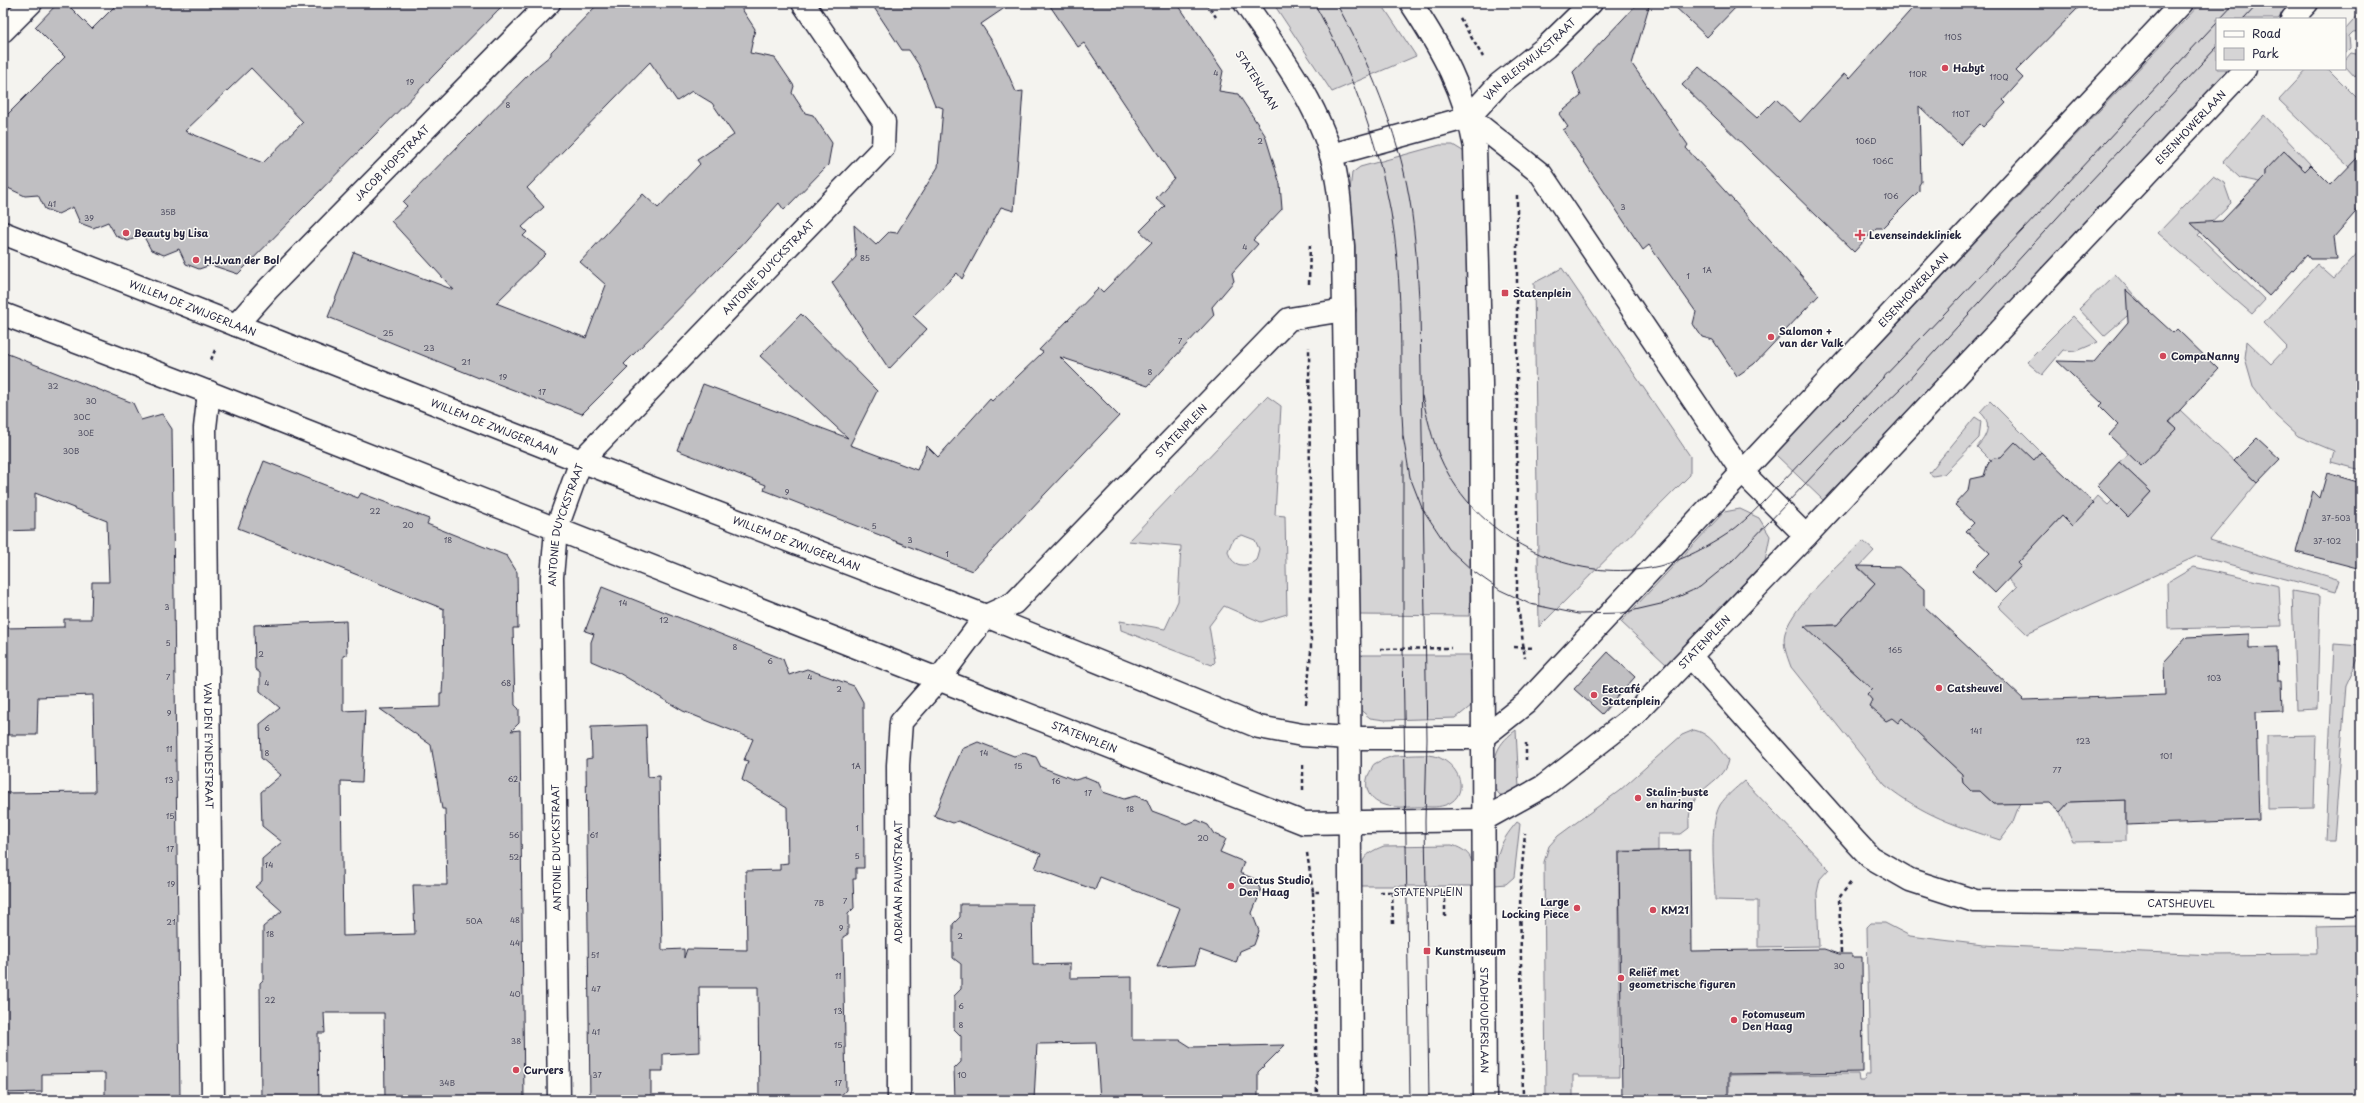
<svg xmlns="http://www.w3.org/2000/svg" width="2364" height="1103" font-family="'Playpen Sans',sans-serif">
<rect width="100%" height="100%" fill="#f4f3ef"/>
<filter id="ink" filterUnits="userSpaceOnUse"><feTurbulence type="fractalNoise" baseFrequency=".025" numOctaves="2"/><feDisplacementMap in="SourceGraphic" scale="8" xChannelSelector="R" yChannelSelector="G"/><feConvolveMatrix kernelMatrix="1 2 1 2 8 2 1 2 1" color-interpolation-filters="sRGB"/></filter>
<g filter="url(#ink)">
<path fill="#d5d4d5" stroke="#7c7b88" fill-rule="evenodd" d="M1273,3H1381L1416,56L1332,92Z
M2201,3H2293L2278,19H2217V69H2231L1823,500L1775,454Z
M2361,12V31L2353,32L2349,36L2350,48L2345,53V30Z
M2351,53L2361,55V70L2355,77L2345,66V60Z
M2308,69H2328L2361,102V154L2349,167L2279,100Z
M2264,115L2311,165L2305,171L2289,155L2280,156L2265,171V176L2259,182L2240,178L2223,162Z
M1440,145H1453L1466,153L1473,519L1469,616L1360,615L1355,247L1350,190L1352,173L1360,167Z
M2213,176L2224,183L2231,203L2198,235L2265,300L2252,314L2158,233Z
M2361,249V470L2331,462L2334,451L2298,436L2276,416L2253,386L2245,358L2247,341L2271,364L2287,347L2264,323L2317,264L2334,279Z
M1562,268L1690,456V475L1539,627L1534,283Z
M2115,274L2145,307L2142,310H2134L2104,336L2079,309Z
M2073,316L2098,342L2077,351L2063,350L2042,375L2027,362Z
M1267,396L1281,406L1275,515L1285,516L1287,614L1261,622L1224,606L1209,626L1215,662L1212,665L1121,630L1120,621L1165,629L1178,601L1181,546L1128,541ZM1242,535L1255,540L1259,549L1256,560C1245,569 1231,566 1228,551L1233,539Z
M1990,401L2041,452L2034,460L2015,443L2001,457L1994,458L1991,461L1977,447C1987,436 1993,423 1980,412Z
M2180,410L2257,483L2210,540L2340,580L2336,592L2197,556L2027,634L1998,606L2017,587L2008,579L2021,566L2018,563L2062,516L2072,526L2098,496L2108,505L2112,501L2120,509L2132,497L2140,504L2151,492L2119,462L2129,454L2154,453L2177,429L2170,422Z
M1975,417L1981,421L1979,438L1944,474L1933,476L1929,473Z
M1740,509L1759,518L1770,536L1765,561L1667,665L1621,622L1724,512Z
M1863,541L1874,551L1858,568L1875,583L1837,625H1828L1820,633L1821,642L1872,689L1867,694L1892,718H1902L1962,774L1963,783L1971,791H1980L1994,804L2020,803L2012,824L2000,840C1954,825 1925,816 1885,785L1791,667C1787,656 1782,644 1785,633C1793,605 1841,563 1863,541Z
M2194,567L2279,586L2281,626L2168,629L2167,583Z
M2292,591L2320,596L2317,709L2296,710Z
M2334,644L2361,646V653L2346,685L2334,841H2325Z
M1356,655H1470L1471,706L1456,718L1385,720L1370,718L1357,707Z
M1516,730L1519,788L1507,794L1500,795L1494,788C1494,760 1492,748 1516,730Z
M1694,730C1710,733 1718,748 1728,760C1723,787 1686,785 1689,828L1681,834H1658V851H1619V1077H1579L1578,1075H1573V1100H1546L1544,862L1549,846L1558,836L1619,791L1682,735Z
M2316,735L2314,808L2267,809V736Z
M1393,756C1404,756 1429,753 1438,757C1468,770 1469,807 1432,807C1418,806 1398,809 1384,805C1367,800 1362,784 1371,770C1372,767 1373,764 1376,763C1381,760 1388,758 1393,756Z
M1744,781L1829,869L1820,879L1817,893L1819,946L1758,947V901L1715,900C1715,874 1708,827 1720,805C1726,796 1736,788 1744,781Z
M2126,800V841L2073,842L2060,812L2069,802Z
M1517,822L1520,824L1514,877L1506,884L1495,885C1495,857 1498,844 1517,822Z
M1452,845C1476,853 1473,864 1473,886H1361C1360,863 1360,855 1384,846Z
M1871,923H1885L1910,936L1983,945L2213,955L2317,954L2316,926L2361,925V1100H1729V1075L1858,1074L1859,1081H1864L1865,1075H1870L1867,927Z"/>
<path fill="#c0bfc2" stroke="#22223b" fill-rule="evenodd" d="M58,3H66L92,29L118,3H505L238,274L211,265L199,269L186,264L179,249L164,255L151,250L143,235L128,241L116,236L108,222L93,228L80,223L73,207L58,214L45,209L38,195L25,196L8,188L3,180V125L7,115L65,57L35,27ZM251,68L303,122L263,163L185,131Z
M599,3H738L755,29L750,53L775,58L794,86L792,93L805,113L813,115L832,143L828,165L784,210L779,203L739,248L624,364L628,368L582,414L556,404L555,406L480,377L479,378L328,317L354,252L454,290L391,221L407,206L403,202L534,69L551,55V52ZM650,62L677,101L692,91L712,103L734,135L697,160L700,164L658,208L643,194L580,262L606,285L586,338L496,303L546,254L523,236L527,232L522,227L544,207L527,188Z
M871,3H1012L981,24L997,49L1016,92L1023,91L1014,211L1001,207L962,279L957,273L913,316L927,329L889,369L832,283L856,257L854,225L876,245L889,232L897,233L938,167L943,108L935,105L920,67L909,50H902Z
M1048,3H1177L1223,71L1219,91L1238,94L1265,135L1280,184L1282,209L1253,240L1258,244L1232,273L1234,281L1212,307L1214,315L1148,386L1060,357L1119,416L972,571L764,490L766,485L677,450L703,384L848,438L760,356L801,314L877,391L850,445L917,470L927,446L938,457L990,399L992,401L1043,352L1039,350L1099,288L1103,292L1152,242L1140,231L1165,206L1156,198L1174,178L1084,43L1078,47Z
M1638,3H1650L1632,64L1688,145L1686,148L1819,295L1754,364L1737,376L1713,340L1702,337L1693,324L1696,312L1649,245L1643,250L1563,130L1568,127L1559,114L1581,96L1573,72Z
M1671,3H1740L1707,37Z
M1917,3H2083L2016,71L2023,78L2003,100L2006,103L1983,127L1980,124L1960,145L1919,106L1921,182L1919,185V191L1882,228H1876L1854,252L1682,85L1699,67L1757,118L1776,99L1800,122L1845,73L1850,78Z
M2284,151L2305,171L2311,165L2331,185L2361,154V206L2334,237L2337,259H2310L2307,255L2269,296L2191,223L2222,221L2265,176V171Z
M2126,290L2173,333L2177,329L2218,369L2169,422L2177,429L2141,466L2109,435L2118,425L2099,406L2102,403L2057,361L2094,362L2128,322Z
M3,352L133,403L141,420L162,414L172,429L180,1100H105V1073L42,1074V1092L3,1093V793L95,792L93,695L38,697L37,735H3V628L64,627V619H91L92,582H109L107,521L35,493V530L3,531Z
M2257,438L2280,459L2257,483L2234,461Z
M2015,442L2034,460L2041,452L2094,503L2072,526L2062,516L2018,563L2021,566L1995,593L1972,571L1990,553L1966,531L1974,523L1955,505L1968,491L1970,479L1984,476L1988,463L1994,458L2001,457Z
M264,461L358,498L361,493L429,519L427,524L507,556L517,572L518,628H513L515,705L519,709V723L511,731L520,730L524,1100H385L384,1013H324L325,1033H318L319,1100H261L260,983L263,980V927L282,911L255,887L262,881V859L282,842L262,826L261,792L281,775L261,758L260,724L280,708L260,691V673L255,669L254,625L346,621L347,655L343,656V711L365,710L362,782L341,781L343,936L415,934L413,885H447L445,809H442L431,745L380,709L440,707V693H442L443,676L444,609L238,528Z
M2119,462L2151,492L2128,517L2097,486Z
M2327,473L2361,483V569L2296,552L2313,491L2320,498Z
M1857,566L1899,567L1924,589V606L2024,700L2165,695L2164,662L2187,637L2249,634V648L2277,647L2278,681H2281L2282,711L2256,712L2259,820L2126,825V800L2069,802L2060,812L2050,803L1994,804L1980,791H1971L1963,783L1962,774L1902,718L1898,723L1892,718L1886,721L1869,706L1872,700L1867,694L1872,689L1804,626L1837,625L1875,583Z
M602,587L783,659L789,675L807,669L854,686L863,702L864,868H856V879H853L854,908L848,914V934L843,937L846,1090L837,1100H759L758,987H699L700,1052L663,1054V1071H651V1100H590L586,759L592,758L591,727L646,725L648,777L659,776L662,950L684,949V958L687,949L747,950L746,871L780,870V864L788,863L787,807L742,780L748,761L744,760L753,739L683,711L619,673L591,661V642L594,634L585,631Z
M1608,652L1635,677L1602,714L1574,689Z
M978,742L1014,756L1024,753L1036,757L1041,767L1075,780L1086,777L1098,782L1103,792L1124,799L1135,796L1147,800L1152,811L1187,824L1197,820L1208,825L1214,834L1226,839L1220,852L1244,862L1240,873L1255,879L1261,891L1252,913L1259,931L1254,945L1240,951L1236,963L1200,950L1195,965L1157,967L1180,908L1100,877L1095,890L1035,868L1041,854L958,821L953,823L934,816L962,749Z
M1690,850L1691,951L1824,949L1839,954H1852V957H1862L1863,1072L1728,1074V1100H1622L1619,852Z
M960,904H1032L1033,965L1070,964V978L1132,977V1040H1180L1191,1047L1285,1045L1258,1072V1100H1100L1096,1043L1037,1044L1034,1100H955L954,1069L961,1062V1036L954,1029V996L961,989V964L953,958V924L960,917Z"/>
<g fill="none" stroke-linecap="round" stroke-linejoin="round">
<defs>
<g id="street">
<path d="M2292,19L2307,3"/>
<path d="M3,31L31,3"/>
<path d="M1469,117L1541,174L1742,472L1806,536"/>
<path id="s1" d="M1469,117L1499,84L1546,47L1591,3"/>
<path d="M1331,155L1469,117"/>
<path id="s2" d="M3,233L581,461L986,616L1259,727L1302,735L1349,738H1482L1526,703L2182,3"/>
<path id="s3" d="M3,314L200,389L1304,823L1483,820L1544,786L1629,720L1806,536L2245,69"/>
<path id="s4" d="M236,325L269,288L549,3"/>
<path id="s5" d="M209,392L205,428L213,1100"/>
<path id="s6" d="M1691,657L1856,842L1870,857L1910,880L1975,901L2345,905L2361,904"/>
<path id="s7" d="M559,1100L552,577L556,530L581,461L883,148L884,122L803,3"/>
<path id="s8" d="M899,1100L898,765L901,722L939,679L986,616L1014,603L1289,319L1344,310"/>
</g>
<g id="secondary">
<path d="M1245,3C1283,59 1327,114 1337,182C1341,203 1341,225 1343,246L1349,650L1351,1100"/>
<path id="s9" d="M1411,3C1442,50 1465,91 1475,147L1481,384L1485,1100"/>
</g>
</defs>
<use href="#street" stroke="#22223b" stroke-width="25"/>
<use href="#secondary" stroke="#22223b" stroke-width="25"/>
<path stroke="#22223b" stroke-width="2.5" stroke-dasharray="4 3" stroke-linecap="butt" d="M1206,3L1216,17
M1460,18L1483,57
M1517,195V598L1525,658
M1309,284L1310,243
M211,360L215,350
M1514,647L1535,648
M1380,649L1451,648
M1306,704L1311,651L1309,347
M1526,743V760
M1303,765V790
M1307,853L1313,892H1319
M1313,892L1317,1100
M1380,892H1453
M1392,892L1393,924
M1445,892V920
M1841,953L1839,898L1851,882
M1523,1100L1520,891L1525,833"/>
<use href="#street" stroke="#fdfcf7" stroke-width="22"/>
<use href="#secondary" stroke="#fdfcf7" stroke-width="22"/>
<path stroke="#22223b" stroke-width="1" d="M1314,3C1351,69 1377,139 1391,213C1401,271 1401,330 1401,388C1401,406 1403,423 1403,440
M1336,3C1368,59 1398,133 1409,196C1416,234 1417,273 1420,312L1427,739L1425,821L1429,1100
M2220,19L2235,3
M2244,19L2259,3
M1422,396C1429,424 1434,450 1449,475C1488,543 1572,581 1650,568C1674,564 1700,551 1721,538C1743,525 1761,504 1779,485C1805,458 1831,431 1857,405C1979,279 2097,150 2217,22
M1403,436L1410,477L1422,508L1449,549L1473,571L1500,590L1530,604L1578,614L1622,613L1665,603L1700,587L1733,560L1840,447L1904,385L2088,184L2217,47
M1403,462V649L1410,1100"/>
</g>
</g>
<g fill="#d1495b" stroke="#fdfcf7" stroke-width="1.5">
<circle cx="1945" cy="68" r="4"/>
<circle cx="126" cy="233" r="4"/>
<path d="M1858 229h4v4h4v4h-4v4h-4v-4h-4v-4h4z"/>
<circle cx="196" cy="260" r="4"/>
<rect x="1501" y="289" width="8" height="8" rx="2"/>
<circle cx="1771" cy="337" r="4"/>
<circle cx="2163" cy="356" r="4"/>
<circle cx="1939" cy="688" r="4"/>
<circle cx="1594" cy="695" r="4"/>
<circle cx="1638" cy="798" r="4"/>
<circle cx="1231" cy="886" r="4"/>
<circle cx="1577" cy="908" r="4"/>
<circle cx="1653" cy="910" r="4"/>
<rect x="1423" y="947" width="8" height="8" rx="2"/>
<circle cx="1621" cy="978" r="4"/>
<circle cx="1734" cy="1020" r="4"/>
<circle cx="516" cy="1070" r="4"/>
</g>
<g text-anchor="middle" stroke-width="3" stroke-linejoin="round" paint-order="stroke">
<g font-size="8" fill="#4a495d">
<text x="1953" y="40">110S</text>
<text x="1216" y="76">4</text>
<text x="1918" y="77">110R</text>
<text x="1999" y="80">110Q</text>
<text x="410" y="85">19</text>
<text x="508" y="108">8</text>
<text x="1961" y="117">110T</text>
<text x="1260" y="144">2</text>
<text x="1866" y="144">106D</text>
<text x="1883" y="164">106C</text>
<text x="1891" y="199">106</text>
<text x="52" y="207">41</text>
<text x="1623" y="210">3</text>
<text x="168" y="215">35B</text>
<text x="89" y="221">39</text>
<text x="1245" y="250">4</text>
<text x="865" y="261">85</text>
<text x="1707" y="273">1A</text>
<text x="1688" y="279">1</text>
<text x="388" y="336">25</text>
<text x="1180" y="344">7</text>
<text x="429" y="351">23</text>
<text x="466" y="365">21</text>
<text x="1150" y="375">8</text>
<text x="503" y="380">19</text>
<text x="53" y="389">32</text>
<text x="542" y="395">17</text>
<text x="91" y="404">30</text>
<text x="82" y="420">30C</text>
<text x="86" y="436">30E</text>
<text x="71" y="454">30B</text>
<text x="787" y="495">9</text>
<text x="375" y="514">22</text>
<text x="2336" y="521">37-503</text>
<text x="408" y="528">20</text>
<text x="874" y="529">5</text>
<text x="448" y="543">18</text>
<text x="910" y="543">3</text>
<text x="2327" y="544">37-102</text>
<text x="947" y="557">1</text>
<text x="623" y="606">14</text>
<text x="167" y="610">3</text>
<text x="664" y="623">12</text>
<text x="168" y="646">5</text>
<text x="735" y="650">8</text>
<text x="1895" y="653">165</text>
<text x="261" y="657">2</text>
<text x="770" y="664">6</text>
<text x="168" y="680">7</text>
<text x="810" y="680">4</text>
<text x="2214" y="681">103</text>
<text x="267" y="686">4</text>
<text x="506" y="686">68</text>
<text x="839" y="692">2</text>
<text x="169" y="716">9</text>
<text x="267" y="731">6</text>
<text x="1976" y="734">141</text>
<text x="2083" y="744">123</text>
<text x="169" y="752">11</text>
<text x="267" y="756">8</text>
<text x="984" y="756">14</text>
<text x="2166" y="759">101</text>
<text x="856" y="769">1A</text>
<text x="1018" y="769">15</text>
<text x="2057" y="773">77</text>
<text x="513" y="782">62</text>
<text x="169" y="783">13</text>
<text x="1056" y="784">16</text>
<text x="1088" y="796">17</text>
<text x="1130" y="812">18</text>
<text x="170" y="819">15</text>
<text x="857" y="831">1</text>
<text x="514" y="838">56</text>
<text x="594" y="838">61</text>
<text x="1203" y="841">20</text>
<text x="170" y="852">17</text>
<text x="857" y="859">5</text>
<text x="514" y="860">52</text>
<text x="269" y="868">14</text>
<text x="171" y="887">19</text>
<text x="845" y="904">7</text>
<text x="819" y="906">7B</text>
<text x="515" y="923">48</text>
<text x="474" y="924">50A</text>
<text x="171" y="925">21</text>
<text x="841" y="931">9</text>
<text x="270" y="937">18</text>
<text x="960" y="939">2</text>
<text x="515" y="946">44</text>
<text x="595" y="958">51</text>
<text x="1839" y="969">30</text>
<text x="838" y="979">11</text>
<text x="596" y="992">47</text>
<text x="515" y="997">40</text>
<text x="270" y="1003">22</text>
<text x="961" y="1009">6</text>
<text x="838" y="1014">13</text>
<text x="961" y="1028">8</text>
<text x="596" y="1035">41</text>
<text x="516" y="1044">38</text>
<text x="838" y="1048">15</text>
<text x="597" y="1078">37</text>
<text x="962" y="1078">10</text>
<text x="447" y="1086">34B</text>
<text x="838" y="1086">17</text>
</g>
<g font-size="10" fill="#22223b" stroke="#fdfcf7">
<text dy="4" stroke="none"><textPath href="#s1" startOffset="84">VAN BLEISWIJKSTRAAT</textPath></text>
<text transform="translate(1257 80) rotate(57)" y="4">STATENLAAN</text>
<text dy="4" stroke="none"><textPath href="#s3" startOffset="2570">EISENHOWERLAAN</textPath></text>
<text dy="4" stroke="none"><textPath href="#s4" startOffset="225">JACOB HOPSTRAAT</textPath></text>
<text dy="4" stroke="none"><textPath href="#s7" startOffset="913">ANTONIE DUYCKSTRAAT</textPath></text>
<text dy="4" stroke="none"><textPath href="#s2" startOffset="2196">EISENHOWERLAAN</textPath></text>
<text dy="4" stroke="none"><textPath href="#s2" startOffset="204">WILLEM DE ZWIJGERLAAN</textPath></text>
<text dy="4" stroke="none"><textPath href="#s2" startOffset="528">WILLEM DE ZWIJGERLAAN</textPath></text>
<text dy="4" stroke="none"><textPath href="#s8" startOffset="785">STATENPLEIN</textPath></text>
<text dy="4" stroke="none"><textPath href="#s7" startOffset="577">ANTONIE DUYCKSTRAAT</textPath></text>
<text dy="4" stroke="none"><textPath href="#s2" startOffset="852">WILLEM DE ZWIJGERLAAN</textPath></text>
<text dy="4" stroke="none"><textPath href="#s3" startOffset="1862">STATENPLEIN</textPath></text>
<text dy="4" stroke="none"><textPath href="#s3" startOffset="1161">STATENPLEIN</textPath></text>
<text dy="4" stroke="none"><textPath href="#s5" startOffset="354">VAN DEN EYNDESTRAAT</textPath></text>
<text transform="translate(556 848) rotate(-91)" y="4">ANTONIE DUYCKSTRAAT</text>
<text transform="translate(898 882) rotate(-90)" y="4">ADRIAAN PAUWSTRAAT</text>
<text x="1428" y="896">STATENPLEIN</text>
<text dy="4" stroke="none"><textPath href="#s6" startOffset="589">CATSHEUVEL</textPath></text>
<text dy="4" stroke="none"><textPath href="#s9" startOffset="1032">STADHOUDERSLAAN</textPath></text>
</g>
<g font-size="10" font-weight="bold" fill="#22223b" stroke="#fdfcf7" text-anchor="start">
<text x="1953" y="72">Habyt</text>
<text x="134" y="237">Beauty by Lisa</text>
<text x="1869" y="239">Levenseindekliniek</text>
<text x="204" y="264">H.J.van der Bol</text>
<text x="1513" y="297">Statenplein</text>
<text x="1779" y="335">Salomon +<tspan x="1779" dy="12">van der Valk</tspan></text>
<text x="2171" y="360">CompaNanny</text>
<text x="1947" y="692">Catsheuvel</text>
<text x="1602" y="693">Eetcafé<tspan x="1602" dy="12">Statenplein</tspan></text>
<text x="1646" y="796">Stalin-buste<tspan x="1646" dy="12">en haring</tspan></text>
<text x="1239" y="884">Cactus Studio<tspan x="1239" dy="12">Den Haag</tspan></text>
<text x="1569" y="906" text-anchor="end">Large<tspan x="1569" dy="12">Locking Piece</tspan></text>
<text x="1661" y="914">KM21</text>
<text x="1435" y="955">Kunstmuseum</text>
<text x="1629" y="976">Reliëf met<tspan x="1629" dy="12">geometrische figuren</tspan></text>
<text x="1742" y="1018">Fotomuseum<tspan x="1742" dy="12">Den Haag</tspan></text>
<text x="524" y="1074">Curvers</text>
</g>
</g>
<rect width="2364" height="1103" fill="none" stroke="#fdfcf7" stroke-width="16"/>
<rect x="8" y="8" width="2348" height="1087" fill="none" stroke="#22223b" stroke-width="1.5" filter="url(#ink)"/>
<rect x="2216" y="18" width="130" height="52" fill="#fdfcf7" stroke="#a5a5ac"/>
<rect x="2224" y="31" width="20" height="6" fill="#fdfcf7" stroke="#a5a5ac"/>
<text x="2252" y="38" font-size="12" fill="#22223b">Road</text>
<rect x="2224" y="48" width="20" height="12" fill="#d5d4d5" stroke="#a5a5ac"/>
<text x="2252" y="58" font-size="12" fill="#22223b">Park</text>
</svg>
